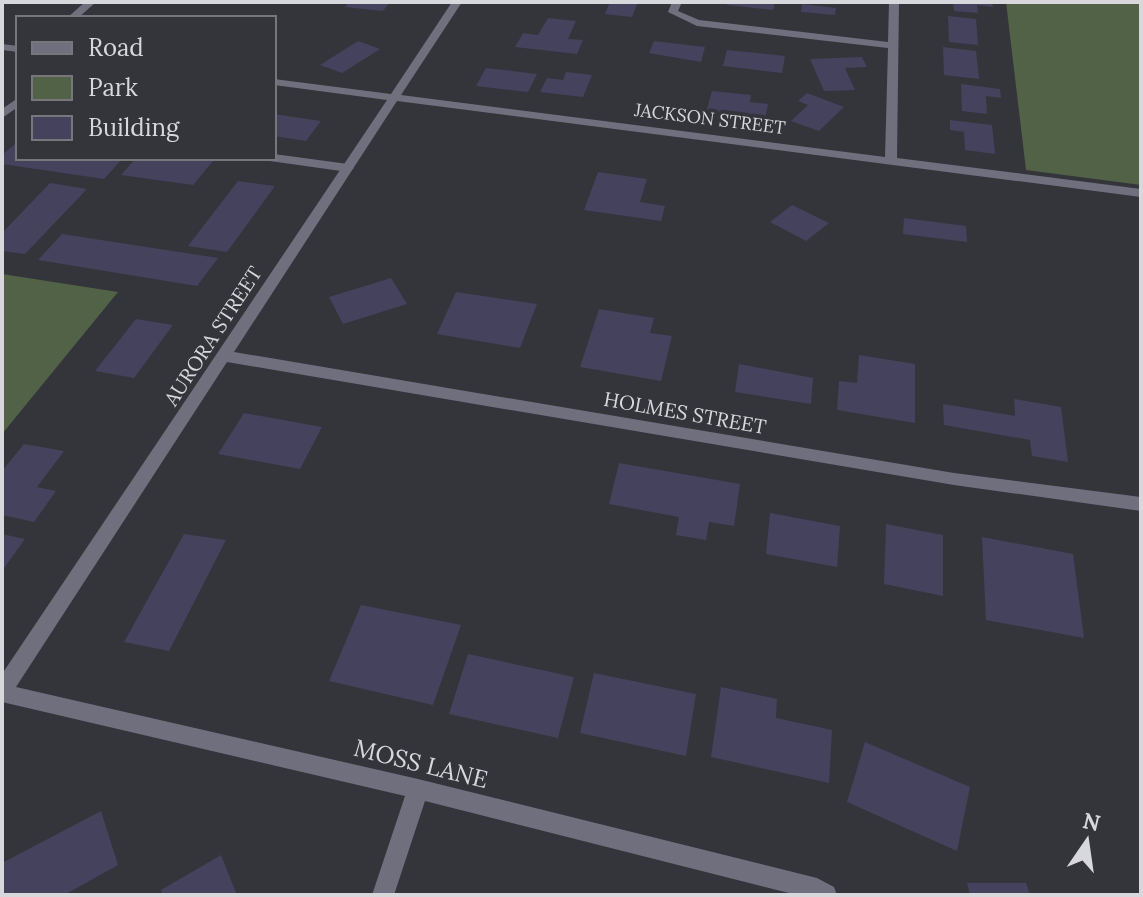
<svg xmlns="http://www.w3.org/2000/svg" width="1143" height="897" font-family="Lora,serif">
<rect width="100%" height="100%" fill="#34343b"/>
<path fill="#526247" d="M1006,2H1141V185L1026,170Z
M2,274L118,292L2,434Z"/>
<path fill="#45425e" d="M349,2H390L383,11L345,7Z
M610,2H638L632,17L605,14Z
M728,2H775L773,10L727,5Z
M953,2H992L993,7L977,5L978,13L954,11Z
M802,4L836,8L835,15L801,12Z
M948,16L976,19L978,45L949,42Z
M548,18L576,21L568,39L583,40L577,54L515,47L523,33L538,35Z
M358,41L380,49L342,73L320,65Z
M654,41L705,47L701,62L649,53Z
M943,47L976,51L979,79L944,75Z
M727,50L785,56L782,73L723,66Z
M862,57L867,67L845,68L855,90L824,91L810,59Z
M486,68L537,74L528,92L476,86Z
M566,72L592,75L583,97L540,92L547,78L563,80Z
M961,84L1000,89L1001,98L986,96L987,114L962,111Z
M712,91L751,95L750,102L768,104L765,119L706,112Z
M807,93L844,107L819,131L791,121L808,105L798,101Z
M274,114L321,121L306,141L274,136Z
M950,120L992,125L995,154L965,150L964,132L950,130Z
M16,143H18V158H123L104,179L2,164V155Z
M136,158H191L213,161L193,185L121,175Z
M598,172L647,179L640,202L665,206L661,221L584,210Z
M238,181L275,186L227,252L188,246Z
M50,183L87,189L25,254L2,251V233Z
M792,205L829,223L806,241L770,222Z
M904,218L966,226L967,242L903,234Z
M62,234L218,258L197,286L38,260Z
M391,278L407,304L343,324L329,297Z
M456,292L537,304L520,348L437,334Z
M599,309L654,318L650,333L672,336L661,381L580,367Z
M136,319L173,325L134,378L95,371Z
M859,355L915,364V423L837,410L839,381L857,383Z
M739,364L813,378L811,404L735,392Z
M1014,399L1061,407L1068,462L1032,456L1030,440L944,425L943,404L1015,416Z
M244,413L322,427L300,469L218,454Z
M24,444L64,451L37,487L56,491L34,522L2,515V471Z
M619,463L740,484L734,526L709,522L706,540L676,535L679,517L609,504Z
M770,513L840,526L837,567L766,554Z
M886,524L943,535V596L884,584Z
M2,534L25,539L2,571Z
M184,534L226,540L169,651L124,642Z
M982,537L1073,554L1084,638L986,620Z
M361,605L461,625L433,705L329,681Z
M468,654L574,677L558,738L449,714Z
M594,673L696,694L686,756L580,733Z
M721,687L777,699L776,718L832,730L829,783L711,757Z
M865,742L970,787L957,851L847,802Z
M101,811L118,865L64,895H2V863Z
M221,855L237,895H163L161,890Z
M967,883H1026L1030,895H970Z"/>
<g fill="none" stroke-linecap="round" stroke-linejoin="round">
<path fill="#706f7d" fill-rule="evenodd" d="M18,98V107L2,118V109Z
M274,154L348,164L354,168L348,172L270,161L268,158H274Z"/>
<path fill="#706f7d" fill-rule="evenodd" d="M85,2H96L78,18H67Z
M452,2H462L401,95L885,157L888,48L697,26L668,12L672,2H682L678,11L699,20L888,42L889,2H899L897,158L1141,189V197L397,101L234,352L954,473L1141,497V511L954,485L227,362L16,687L418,779L817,878L834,887L837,895H797L425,801L394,895H372L405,796L2,702V674L387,100L274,85V79L391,94Z
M2,44L18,46V52L2,50Z"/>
</g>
<g text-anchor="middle" stroke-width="8" stroke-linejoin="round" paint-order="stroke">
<g font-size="18" fill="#d8d8dc" stroke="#34343b">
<text transform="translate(710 119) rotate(7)" y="6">JACKSON STREET</text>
</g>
<g font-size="20" fill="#d8d8dc" stroke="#34343b">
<text transform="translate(213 336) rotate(-57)" y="7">AURORA STREET</text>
<text transform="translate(685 413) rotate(10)" y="7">HOLMES STREET</text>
</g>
<g font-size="24" fill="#d8d8dc" stroke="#34343b">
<text transform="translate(421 764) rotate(14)" y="8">MOSS LANE</text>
</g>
</g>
<rect width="1143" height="897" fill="none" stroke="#d8d8dc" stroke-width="8"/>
<rect x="16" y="16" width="260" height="144" fill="#34343b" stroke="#76767b" stroke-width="2"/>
<rect x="32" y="42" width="40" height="12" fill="#706f7d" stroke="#76767b" stroke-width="2"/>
<text x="88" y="56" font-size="24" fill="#d8d8dc">Road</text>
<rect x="32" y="76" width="40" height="24" fill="#526247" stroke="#76767b" stroke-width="2"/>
<text x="88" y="96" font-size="24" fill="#d8d8dc">Park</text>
<rect x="32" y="116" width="40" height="24" fill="#45425e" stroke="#76767b" stroke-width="2"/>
<text x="88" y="136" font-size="24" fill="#d8d8dc">Building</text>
<g transform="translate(1087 841) rotate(13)" stroke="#34343b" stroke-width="6" paint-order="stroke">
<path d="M0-6L14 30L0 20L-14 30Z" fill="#d8d8dc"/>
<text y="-12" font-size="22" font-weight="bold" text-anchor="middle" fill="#d8d8dc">N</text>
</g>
</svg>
